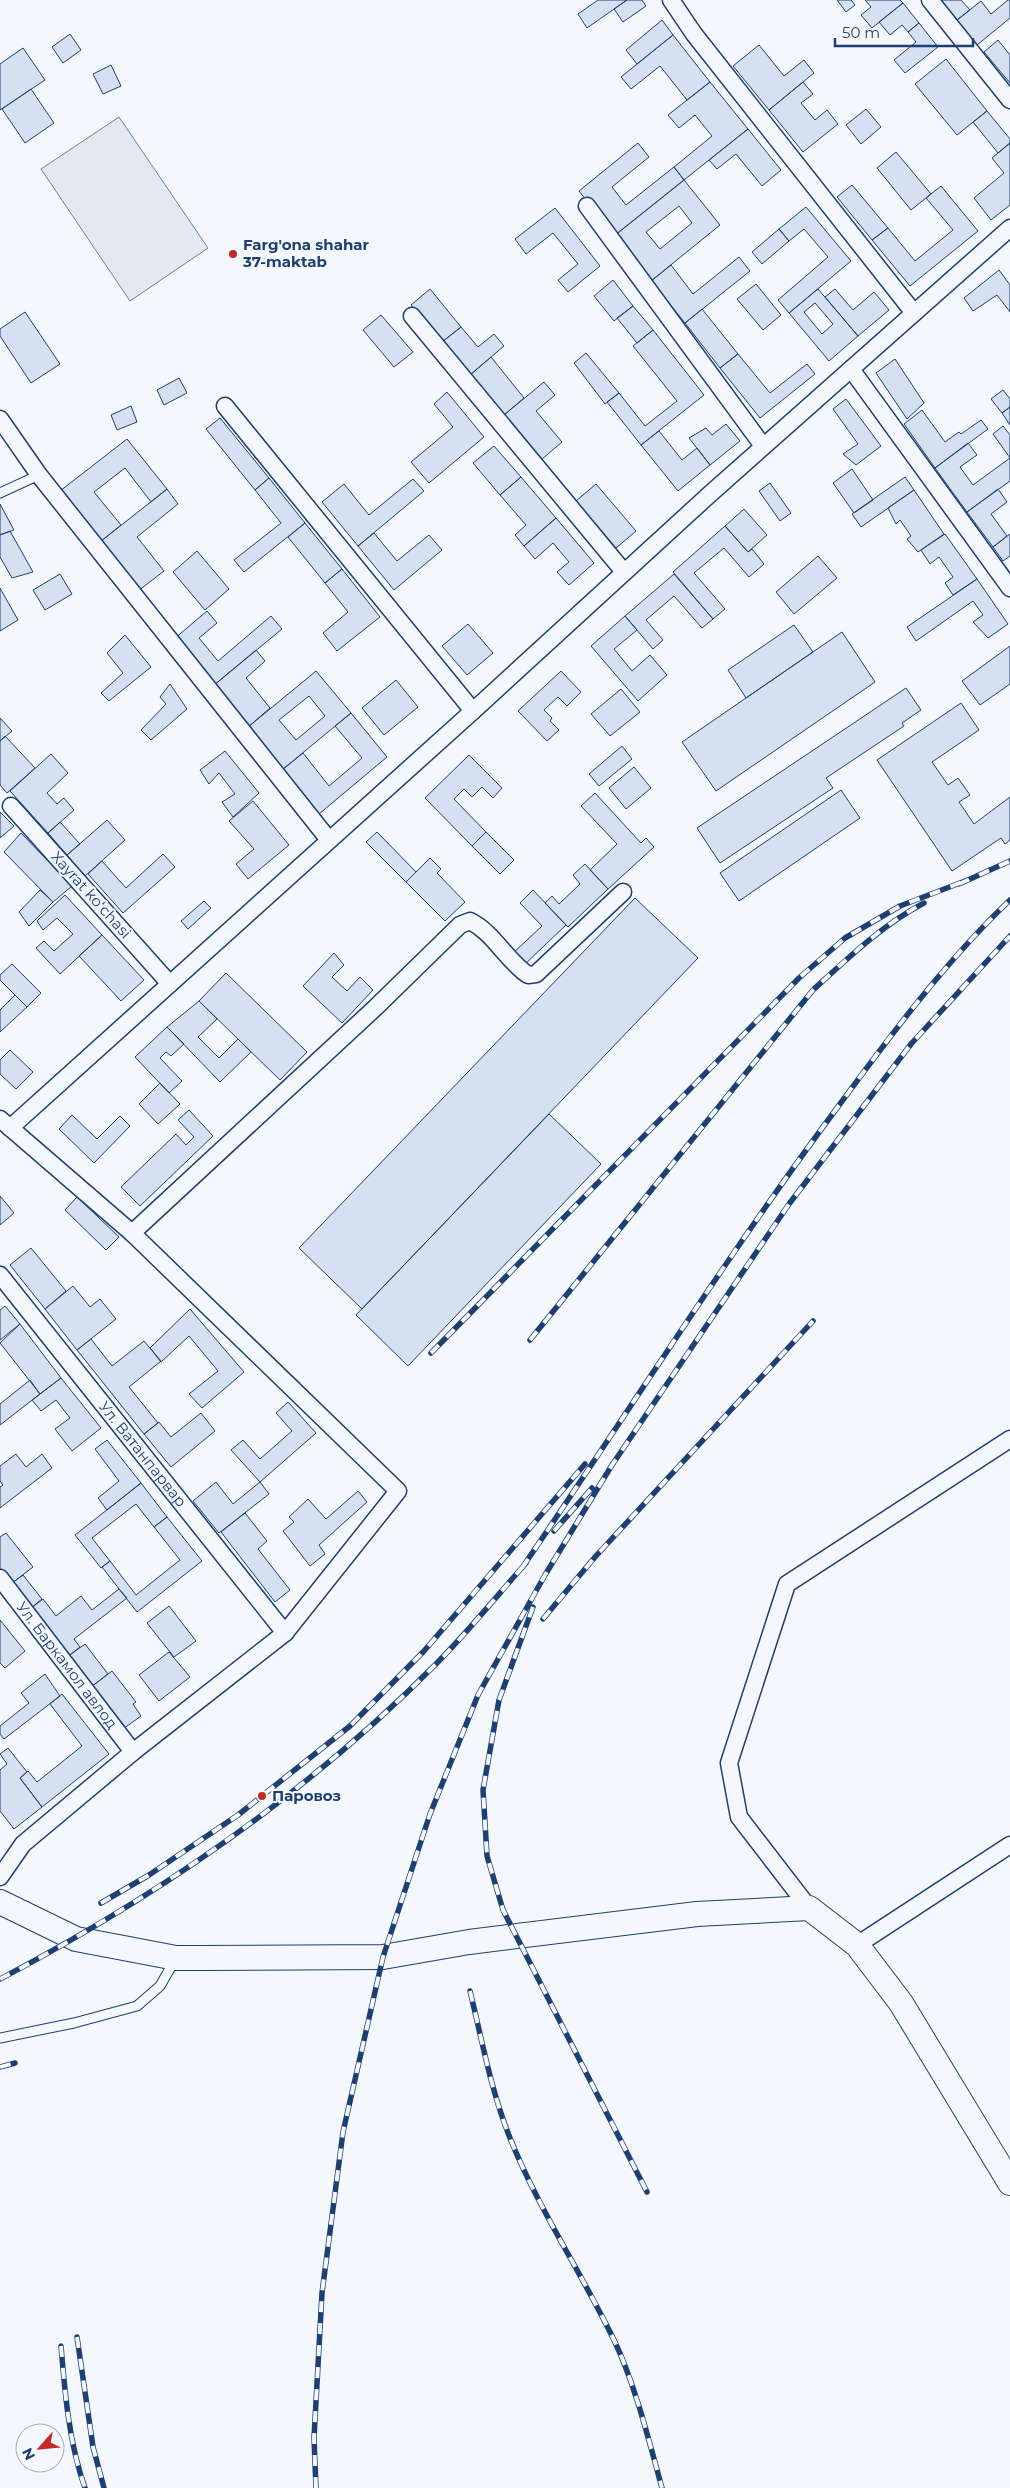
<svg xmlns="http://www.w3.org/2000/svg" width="1010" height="2488" font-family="Montserrat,sans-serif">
<rect width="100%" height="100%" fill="#f4f7fb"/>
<path fill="#e3e9f0" stroke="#687fa3" d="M119,117L208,248L130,301L41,169Z"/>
<path fill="#d5e0f0" stroke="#1d3f73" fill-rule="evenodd" d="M598,0H627L587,28L578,14Z
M627,0H642L646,6L623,22L614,9Z
M837,0H851L855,5L846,12Z
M865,0H900L903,3L872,28L861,15L871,7Z
M941,0H961L970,10L957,20Z
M1008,0H1010V18L977,45L957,20L981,1L991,14Z
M903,3L919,23L908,32L902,25L890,35L879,22Z
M662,20L673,35L637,64L626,50Z
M919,23L938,47L905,73L894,60L916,42L908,32Z
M70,34L81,50L63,63L52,47Z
M673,35L710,82L687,100L660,66L631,89L621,77Z
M998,40L1010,55V83L984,52Z
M759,45L784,76L804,60L814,73L769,110L733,66Z
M23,48L45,80L0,110V64Z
M946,59L987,111L957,135L915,84Z
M111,65L121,86L103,94L93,74Z
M710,82L748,129L684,180L674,167L712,136L695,115L679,128L668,115Z
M803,82L813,94L801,103L815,120L827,110L838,124L803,152L769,110Z
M31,89L54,123L25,143L2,109Z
M866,109L881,127L861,144L846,125Z
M987,111L1010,139V143L998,153L973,122Z
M748,129L781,170L762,186L736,154L717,169L709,160Z
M638,143L649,157L612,187L626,205L674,167L684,180L614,236L579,191Z
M1010,143V205L991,220L974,198L1004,173L992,158Z
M896,152L931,194L911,210L877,168Z
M684,180L720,225L651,281L614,236ZM679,206L692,223L660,249L646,232Z
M852,185L888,228L872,240L837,197Z
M941,186L978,231L910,286L872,240L888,228L915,261L953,230L926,198Z
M806,207L851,261L789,313L778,300L828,257L804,229L789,241L779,229Z
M555,208L600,266L568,292L558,280L578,264L553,233L526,254L515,239Z
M779,229L789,241L762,264L752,252Z
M739,257L750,271L685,323L651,281L671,265L693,294Z
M999,270L1010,285V312L997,295L973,311L964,298Z
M613,280L633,306L614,321L594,296Z
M756,284L781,315L763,330L737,299Z
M430,289L461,327L442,342L411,305Z
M818,289L858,336L829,361L789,313ZM815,303L833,324L822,334L804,312Z
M835,289L853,310L874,292L889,310L858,336L825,297Z
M633,306L653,330L637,343L617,318Z
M702,309L738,354L720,368L685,323Z
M25,312L60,364L31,383L0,336V329Z
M381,315L413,352L394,367L363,330Z
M461,327L478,347L494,334L504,346L470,375L442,342Z
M653,330L704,395L641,445L607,402L619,393L645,426L677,401L633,346Z
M586,353L619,393L605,404L574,363Z
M738,354L770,393L807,364L815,374L760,418L720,368Z
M491,357L524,398L504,415L470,375Z
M895,359L924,403L907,419L876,373Z
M179,378L187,393L164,405L157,390Z
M544,382L555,395L536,411L562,442L541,460L504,415Z
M1003,390L1010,399V407L1002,413L991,399Z
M447,392L484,437L429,483L411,462L453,427L434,404Z
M846,399L881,446L856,465L843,454L858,444L833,409Z
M131,406L137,422L117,430L111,415Z
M1010,407V425L1002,413Z
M922,410L945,442L959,432L961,434L981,420L988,429L935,468L904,424Z
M220,418L269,478L255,490L206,429Z
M726,424L740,441L710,465L689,438L706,428L712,435Z
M1003,426L1010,435V481L967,512L935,468L968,443L977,455L960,467L973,485L1010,458L993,434Z
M659,431L682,460L697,448L710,465L678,491L641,445Z
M127,439L167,489L151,502L125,468L94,492L121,525L100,542L60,491Z
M494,446L521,477L500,495L473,463Z
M852,469L873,500L854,513L833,483Z
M521,477L556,518L524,546L515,535L526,525L500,495Z
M905,477L914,490L861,527L852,514Z
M269,478L305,523L244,572L234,560L281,523L255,490Z
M413,479L424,491L358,546L322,502L344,484L369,515Z
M770,483L791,513L780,521L759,491Z
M596,484L636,531L616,548L576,501Z
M167,489L178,504L137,537L164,571L138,591L100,542Z
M998,489L1007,502L991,514L1007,536L993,547L967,512Z
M914,490L944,534L918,552L907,539L911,536L900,520L896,524L888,508Z
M0,504L14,530L0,535Z
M744,509L767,535L748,552L725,526Z
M556,518L594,563L569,585L557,572L569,562L553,543L535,559L524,546Z
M305,523L342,569L325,583L288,537Z
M725,526L748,552L752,549L764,564L749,577L724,548L694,573L725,609L713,619L673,572Z
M10,531L33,572L12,578L0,557V535Z
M374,533L397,561L429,535L442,550L394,590L358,546Z
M945,534L977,579L953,595L945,583L953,577L939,557L930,564L921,550Z
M1010,534V556L1003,561L993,547Z
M197,551L229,589L205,610L173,572Z
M818,556L837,578L794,614L776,592Z
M342,569L380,617L337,651L323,633L348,612L325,583Z
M60,574L72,594L45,610L33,590Z
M674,574L713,619L702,628L674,596L646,620L663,640L653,649L625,616Z
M977,579L1008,624L988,638L973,622L983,615L973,601L916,641L907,627Z
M0,588L18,620L0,631Z
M207,611L217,623L199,638L218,661L271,616L282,629L213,686L174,639Z
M625,616L637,630L614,649L632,671L650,655L667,675L638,701L591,646Z
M468,624L493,653L467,675L442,646Z
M794,625L813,652L746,698L728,670Z
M842,632L875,682L716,791L682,742Z
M125,635L151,667L109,701L101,693L123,673L107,653Z
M1010,646V684L980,705L962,681Z
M256,650L265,661L246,678L270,708L247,728L213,686Z
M316,671L351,713L282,770L247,728ZM309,696L325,716L296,740L279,720Z
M561,671L581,692L567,706L558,697L544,710L552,718L550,721L559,730L547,741L518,711Z
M396,680L418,707L384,735L362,708Z
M170,684L187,709L151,740L141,730L166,704L160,697Z
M906,688L921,710L902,723L904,726L826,778L833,788L720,863L697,828Z
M621,689L640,712L610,736L591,714Z
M961,703L979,730L932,762L948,785L958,778L970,795L959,802L974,824L1010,797V840L1005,844L1001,838L952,871L877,760Z
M351,713L387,757L319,814L282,770L303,753L329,786L362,758L335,726Z
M0,718L12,731L0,741Z
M5,736L35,768L7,793L0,785V741Z
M622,746L632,759L599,786L589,774Z
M225,751L259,793L233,817L222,802L235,794L219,773L209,784L200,770Z
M51,754L68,773L47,793L57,804L64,798L74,810L48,833L10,791Z
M469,755L502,788L493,798L482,787L472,797L464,789L454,799L486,832L472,846L425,798Z
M634,767L651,788L626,809L609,788Z
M841,790L860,818L739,901L720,873Z
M595,793L641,843L646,838L654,847L608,889L590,870L617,844L581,806Z
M253,801L289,845L248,879L236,864L254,849L229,821Z
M0,812L14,826L0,838Z
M107,820L125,840L85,876L67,855Z
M60,822L80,844L67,855L48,833Z
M377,832L416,872L406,882L366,842Z
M486,832L514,860L500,874L472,846Z
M21,833L72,886L53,902L4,852Z
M163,854L175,867L123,913L88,874L102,861L126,888Z
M430,858L441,869L437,873L465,902L445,921L406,882Z
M585,864L608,889L568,927L545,903L552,896L559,904L580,884L573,875Z
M40,890L53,902L29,926L19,912Z
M533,890L566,925L523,966L511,955L542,926L520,903Z
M65,895L102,935L60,974L36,948L44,941L54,951L73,934L57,918L43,930L37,921Z
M635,898L698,958L362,1309L299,1248Z
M204,901L211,908L188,929L181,921Z
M102,935L144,980L121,1001L79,956Z
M334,953L344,965L332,977L347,991L360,977L373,990L342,1023L303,986Z
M12,964L41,993L27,1007L0,980V975Z
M226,973L307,1052L280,1080L199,1001Z
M15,995L27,1007L0,1032V1010Z
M199,1001L217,1019L198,1037L219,1058L238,1039L251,1052L220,1082L167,1027Z
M167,1027L184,1044L171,1056L166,1052L160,1058L182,1081L169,1093L135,1057Z
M10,1050L33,1072L16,1089L0,1074V1060Z
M160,1083L180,1104L158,1124L139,1104Z
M189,1110L213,1136L140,1206L121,1187L176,1134L186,1145L194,1137L178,1120Z
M549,1114L601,1164L408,1366L356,1315Z
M72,1115L97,1139L120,1116L130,1126L94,1163L59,1129Z
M0,1196L14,1213L0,1225Z
M77,1197L119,1237L106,1250L65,1210Z
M31,1248L66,1291L45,1309L10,1265Z
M73,1286L90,1307L100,1299L116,1319L77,1350L45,1309Z
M5,1306L20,1324L0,1340V1310Z
M190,1309L244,1372L202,1408L189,1394L218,1371L189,1336L161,1362L150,1348Z
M20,1324L61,1378L40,1394L0,1343Z
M91,1339L112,1366L144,1341L161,1361L129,1387L158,1423L144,1434L77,1350Z
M61,1378L101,1428L72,1451L55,1429L70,1418L56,1400L41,1411L32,1400Z
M30,1380L40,1394L0,1425V1404Z
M288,1402L316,1433L260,1482L231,1450L243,1440L260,1459L292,1431L276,1413Z
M201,1413L215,1431L171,1467L144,1434L159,1422L171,1437Z
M107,1440L141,1483L107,1510L98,1498L119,1481L95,1449Z
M16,1454L26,1467L42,1454L52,1468L0,1508V1487L3,1485L0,1481V1466Z
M216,1482L233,1504L260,1482L269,1494L219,1533L193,1501Z
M141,1483L167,1517L154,1527L136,1504L92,1538L110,1561L101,1568L75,1535Z
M358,1491L367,1502L319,1545L325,1554L310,1566L283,1531L294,1522L289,1517L308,1499L326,1519Z
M245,1513L267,1541L258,1549L290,1590L275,1602L221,1532Z
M167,1517L202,1561L137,1612L102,1567L110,1561L136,1595L180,1560L154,1527Z
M6,1533L33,1567L11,1584L0,1570V1537Z
M23,1575L42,1599L31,1608L12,1583Z
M119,1589L127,1598L74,1639L80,1647L67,1657L30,1609L43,1599L56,1616L81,1596L92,1610Z
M169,1606L196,1641L174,1657L147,1623Z
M0,1620L25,1651L5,1668L0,1663Z
M85,1644L108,1674L91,1687L67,1657Z
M169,1652L190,1677L159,1701L139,1675Z
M112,1671L136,1702L133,1704L141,1716L123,1729L91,1687Z
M45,1674L60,1696L4,1739L0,1734V1726L29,1703L21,1693Z
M62,1694L109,1754L42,1807L20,1778L28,1771L37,1782L82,1746L50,1704Z
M8,1748L27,1772L20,1778L42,1807L14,1829L0,1811V1770L7,1764L0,1754Z"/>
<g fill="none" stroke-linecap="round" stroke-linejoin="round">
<defs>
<path id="lane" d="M0,493L39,475
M0,2038L74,2023L137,2006L160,1986L176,1958"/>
<g id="street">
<path d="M671,0L694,34L914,313"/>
<path d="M930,0L1010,100"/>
<path d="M587,206L763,446"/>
<path d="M412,316L624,572"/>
<path d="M851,369L1010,588"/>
<path d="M225,406L473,711"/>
<path d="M0,419L39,475L329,840"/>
<path d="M11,806L170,984"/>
<path d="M0,1119L132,1233L398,1491L285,1633L133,1752L23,1844L0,1877"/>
<path d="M10,1128L473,711L710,494L1010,228"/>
<path d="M132,1233L375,1008L460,925L470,921C494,933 506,960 528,975L536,974L623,892"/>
<path id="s1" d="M0,1275L285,1633"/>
<path id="s2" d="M0,1578L133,1752"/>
<path d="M809,1908L739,1817L729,1763L787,1584L1010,1439"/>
<path d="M857,1945L1010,1845"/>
</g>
<path id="secondary" d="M0,1902L76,1939L176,1958H200L383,1957L469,1942L697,1914L809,1908L857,1945L901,2003L1010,2183"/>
</defs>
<use href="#lane" stroke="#1d3f73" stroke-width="11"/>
<use href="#street" stroke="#1d3f73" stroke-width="19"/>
<use href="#secondary" stroke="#1d3f73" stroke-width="26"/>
<use href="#lane" stroke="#f4f7fb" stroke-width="9"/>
<use href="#street" stroke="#f4f7fb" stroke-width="16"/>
<use href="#secondary" stroke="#f4f7fb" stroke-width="24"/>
<defs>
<path id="rail" d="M959,884L1010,861
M530,1340L813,990C848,958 882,925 924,903
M431,1353L799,978L845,938L900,906L965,881
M554,1531L592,1488
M522,1568C627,1414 726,1257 837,1108C890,1036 945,962 1010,900
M533,1607L499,1700L483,1790L487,1856L503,1910L647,2192
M543,1619L595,1557L813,1321
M101,1903L149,1875L238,1815L350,1726L424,1651L585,1464
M0,1979C158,1896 310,1791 435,1665C467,1633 496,1597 526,1563
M470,1991C482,2040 491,2091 510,2138C538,2208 581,2272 614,2340C635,2384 649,2441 662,2488
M0,2067L15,2063
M77,2337L93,2447L104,2488
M61,2346C65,2394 69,2443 85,2488
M316,2488L314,2438L322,2293L343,2132L383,1957L430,1814L478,1695L545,1575L612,1465L789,1204L911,1044L1010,936"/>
</defs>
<use href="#rail" stroke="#1d3f73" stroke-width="5.5"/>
<use href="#rail" stroke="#f4f7fb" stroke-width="4" stroke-dasharray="11" stroke-linecap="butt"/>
</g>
<g fill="#c62828" stroke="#f4f7fb" stroke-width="2">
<circle cx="233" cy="254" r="5"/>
<circle cx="262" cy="1796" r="5"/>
</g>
<g text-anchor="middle" stroke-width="4" stroke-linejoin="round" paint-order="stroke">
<g font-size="15" font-weight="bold" fill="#1d3f73" stroke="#f4f7fb" text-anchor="start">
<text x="243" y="250">Farg'ona shahar<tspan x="243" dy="17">37-maktab</tspan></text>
<text x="272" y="1801">Паровоз</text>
</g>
<g font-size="15" fill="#1d3f73" stroke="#f4f7fb">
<text transform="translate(91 895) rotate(48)" y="5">Xayrat koʻchasi</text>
<text dy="5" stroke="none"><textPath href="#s1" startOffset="229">Ул. Ватанпарвар</textPath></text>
<text dy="5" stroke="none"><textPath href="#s2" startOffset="110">Ул. Баркамол авлод</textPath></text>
</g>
</g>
<g transform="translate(40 2448) rotate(243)"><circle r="24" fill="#f4f7fb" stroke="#9eadc5"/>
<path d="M0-4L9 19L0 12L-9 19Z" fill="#c62828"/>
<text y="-8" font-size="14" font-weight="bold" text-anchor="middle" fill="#1d3f73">N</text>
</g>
<path d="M835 38v8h138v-8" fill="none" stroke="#1d3f73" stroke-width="2.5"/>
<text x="842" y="38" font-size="15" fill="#1d3f73" stroke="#f4f7fb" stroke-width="4" paint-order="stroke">50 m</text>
</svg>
